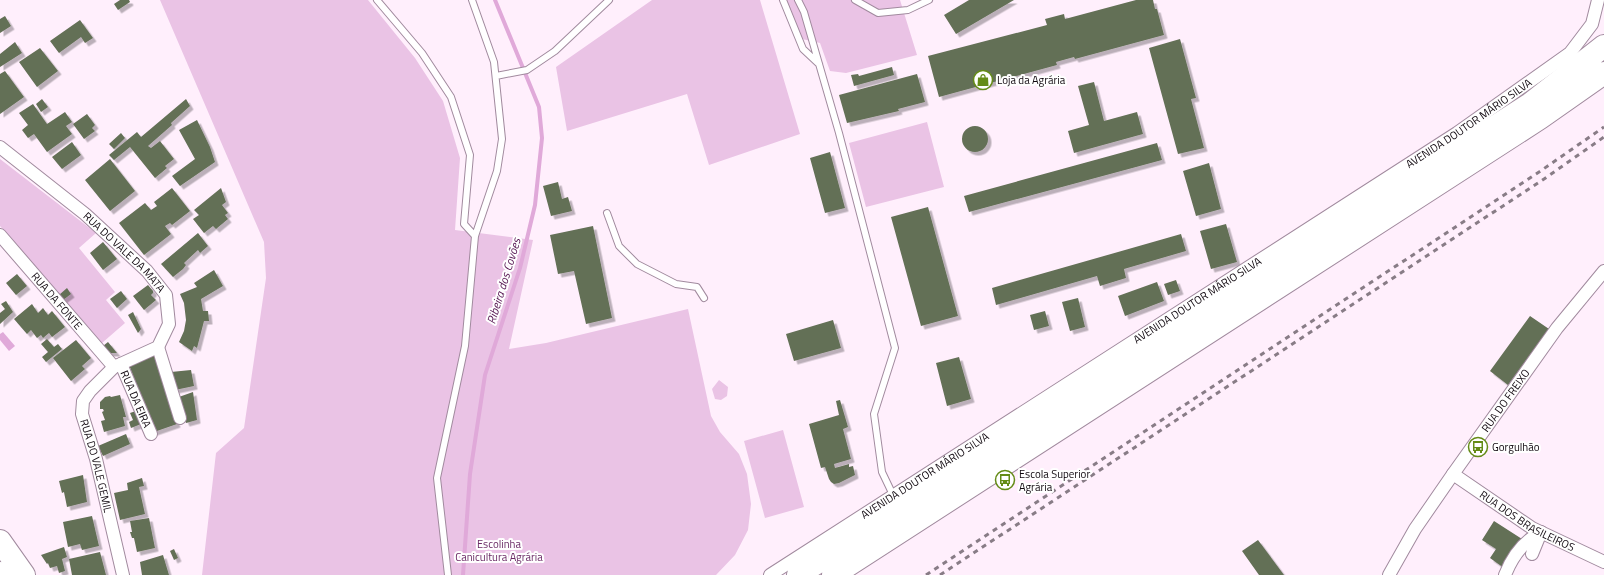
<svg xmlns="http://www.w3.org/2000/svg" width="1604" height="575" font-family="'Titillium Web',sans-serif">
<defs>
<filter id="shadow"><feDropShadow dx="3.5" dy="3.5" stdDeviation="0" flood-color="#0004"/></filter>
</defs>
<rect width="100%" height="100%" fill="#ffeffc"/>
<path fill="#eac3e5" d="M160,0H368L415,58L443,101L460,158L455,230L533,240L509,349L546,343L688,309L711,416L720,432L739,454L747,474L751,504L748,530L735,555L716,575H202L216,453L244,428L266,278L264,242Z
M652,0H760L800,134L709,165L687,94L567,131L556,67Z
M785,0H900L917,55L846,73L830,71L820,43L802,39Z
M927,122L944,187L866,207L849,143Z
M0,159L96,233L79,248L115,292L106,300L125,323L102,343L0,226Z
M719,380L728,387L727,396L721,400L715,399L712,389Z
M783,430L804,507L765,518L744,441Z"/>
<path fill="#e0a9d9" d="M3,332L15,346L9,351L0,340V334Z"/>
<g fill="none" stroke-linecap="round" stroke-linejoin="round">
<path stroke="#e0a9d9" stroke-width="4" d="M463,575L470,474L485,375L520,268L535,205L542,138L539,107L495,0"/>
</g>
<path fill="#636f56" filter="url(#shadow)" d="M120,0H129L130,2L118,10L114,4Z
M969,0H1014L956,34L944,15Z
M1136,0H1153L1155,9H1157L1164,35L1075,59L1074,57L1056,62L1057,65L939,97L928,56L1047,25L1045,19L1064,14L1065,19Z
M5,16L11,26L0,33V19Z
M80,20L93,38L85,43L81,37L59,53L50,41Z
M1180,39L1196,98L1191,99L1204,148L1178,154L1149,48Z
M15,42L22,53L0,67V54Z
M40,48L58,71L37,87L19,62Z
M892,67L894,75L854,86L851,75L858,74L859,76Z
M5,71L24,97L0,114V74Z
M917,74L925,102L898,109L899,111L847,123L839,95Z
M1094,82L1104,121L1137,112L1143,134L1074,153L1068,131L1089,125L1078,86Z
M42,99L48,107L41,112L36,104Z
M186,99L190,106L171,123L172,125L148,146L151,148L160,141L174,159L165,166L167,168L155,178L130,147L114,160L109,155L137,132L141,137Z
M33,104L47,124L65,112L72,122L66,126L72,134L47,152L34,134L28,138L22,130L28,125L19,113Z
M87,114L95,125L92,128L95,131L84,139L73,124Z
M197,120L210,147L215,162L180,186L172,176L195,159L179,130Z
M962 139a13 13 0 1 1 26 0a13 13 0 1 1-26 0Z
M121,133L125,138L114,149L109,144Z
M72,142L81,155L62,169L52,157Z
M1157,143L1162,160L969,212L964,196Z
M830,152L845,208L825,213L810,158Z
M110,159L135,191L110,211L85,180Z
M1209,163L1221,209L1196,216L1183,171Z
M558,182L562,199L568,197L572,211L551,216L543,186Z
M172,188L190,211L172,225L170,223L165,226L171,234L144,255L119,223L145,203L151,210L157,206L154,202Z
M221,188L226,202L222,205L228,213L225,215L228,219L216,229L213,226L204,233L193,219L199,215L194,210Z
M928,207L958,316L921,326L891,217Z
M1226,224L1237,262L1211,269L1200,231Z
M593,226L612,318L586,324L574,271L558,274L550,235Z
M198,233L208,246L200,253L198,250L184,263L186,265L183,269L173,277L161,264Z
M1181,234L1186,251L1124,269L1126,278L1100,286L1097,276L996,305L992,288Z
M103,242L117,259L103,270L90,253Z
M214,270L223,286L201,299L203,311H208L209,321H204L197,348L194,346L192,351L179,342L184,331L186,320L184,303L180,294L197,287L194,283Z
M17,274L27,286L16,295L6,283Z
M1176,280L1180,291L1168,295L1164,284Z
M1157,282L1164,301L1125,316L1118,296Z
M148,285L153,291V293L151,295L156,300L144,310L133,296Z
M67,288L71,294L63,300L59,295Z
M121,291L127,299L117,308L110,299Z
M1078,298L1085,327L1070,331L1062,302Z
M6,301L13,312L0,324V313L5,309L1,304Z
M32,304L38,313L43,308L48,315L52,311L65,327L52,337L49,333L43,338L41,335L37,338L31,330L27,334L14,319Z
M1045,311L1049,326L1034,330L1030,315Z
M133,312L141,329L138,333L128,315Z
M1530,316L1549,329L1508,385L1490,371Z
M833,320L841,348L794,361L786,334Z
M47,339L54,347L58,344L62,349L46,362L42,357L48,352L41,344Z
M76,340L91,358L82,366L85,369L71,381L53,358Z
M108,342L117,353H109L103,346Z
M156,355L168,390L165,391L177,424L154,432L129,365Z
M959,357L971,399L947,406L936,363Z
M191,370L194,386L175,390L171,372Z
M193,392L197,420L186,423L176,398Z
M120,395L126,417H123L125,426L104,432L101,421L105,420L102,412L104,411L103,409H100V402L105,397L110,396L111,397Z
M840,400L848,427L843,429L851,459L834,464L835,468L849,464V467L853,466L855,475L839,483L834,484L831,482L829,479L825,467L821,468L809,424L839,415L836,401Z
M136,411L141,424L131,428L129,422L133,420L130,413Z
M126,434L130,444L103,456L98,446Z
M83,475L87,502L67,507L64,492L62,493L59,481Z
M142,478L144,486L139,487L145,514L120,520L114,493L128,490L127,483Z
M92,516L99,546L82,550L80,544L68,547L63,522Z
M149,518L155,548L137,552L134,538H132L130,532H132L130,521Z
M1494,521L1522,539L1504,568L1490,558L1496,549L1482,540Z
M1258,540L1284,575H1259L1242,551Z
M64,547L67,557L62,559L65,571L59,573L57,566L50,568L48,563L47,564L41,555Z
M174,549L178,558L174,560L170,551Z
M100,552L106,575H72L69,559Z
M163,555L169,575H142L140,562Z"/>
<g fill="none" stroke-linecap="round" stroke-linejoin="round">
<defs>
<path id="lane" d="M377,0L422,53L451,97L470,155L464,224L475,236
M783,0L803,49L819,64
M798,0L804,12L839,133L895,348L874,414L882,472L893,495
M855,0L878,13L908,10L929,0
M496,76L527,70L555,51L609,0
M607,213L619,246L637,264L676,284L697,287L704,298
M448,575L437,478L465,346L475,236L497,171L502,139L494,62L472,0"/>
<g id="street">
<path id="s1" d="M0,147L85,214L147,271L166,295L169,324L158,347L114,367L90,391L83,401L82,414L96,459L123,575"/>
<path id="s2" d="M0,235L114,367"/>
<path d="M158,347L180,418"/>
<path id="s3" d="M121,364L151,434"/>
<path id="s4" d="M1453,474L1532,528L1604,562"/>
<path id="s5" d="M770,575L1457,133L1570,53L1592,24L1598,0"/>
<path id="s6" d="M1389,575L1415,529L1453,474L1557,328L1604,271"/>
<path d="M1505,575C1512,557 1524,541 1541,532L1532,554"/>
</g>
<path id="highway" d="M0,541L24,575
M0,573L2,575
M798,575L1530,104L1604,46
M833,575L1540,118L1604,73"/>
</defs>
<use href="#lane" stroke="#a18a9e" stroke-width="8"/>
<use href="#street" stroke="#a18a9e" stroke-width="14"/>
<use href="#highway" stroke="#a18a9e" stroke-width="24"/>
<use href="#lane" stroke="#fff" stroke-width="6"/>
<use href="#street" stroke="#fff" stroke-width="12"/>
<use href="#highway" stroke="#fff" stroke-width="22"/>
<path stroke="#887c86" stroke-width="3" stroke-dasharray="5 5" stroke-linecap="butt" d="M926,575L1539,172L1604,127
M940,575L1544,179L1604,137"/>
</g>
<defs>
<symbol id="shop-ring" viewBox="-11 -11 22 22"><circle r="9.5" fill="#fff" stroke="#648b16" stroke-width="1.5"/><path d="M-5-2.5h2.3a2.7 3.5 0 0 1 5.4 0H5L5.5 6h-11ZM-1.5-2.5h3a1.5 2.3 0 0 0-3 0Z" fill="#648b16"/></symbol>
<symbol id="bus-ring" viewBox="-11 -11 22 22"><circle r="9.5" fill="#fff" stroke="#648b16" stroke-width="1.5"/><path d="M-5-6H5V4H4V6H2V4H-2V6H-4V4H-5ZM-3.5-4V0h7V-4ZM-3.5 1.2v1.5H-2V1.2ZM2 1.2v1.5H3.5V1.2Z" fill="#648b16"/></symbol>
</defs>
<g fill-rule="evenodd">
<use href="#shop-ring" x="972" y="69" width="22" height="22"/>
<use href="#bus-ring" x="1467" y="436" width="22" height="22"/>
<use href="#bus-ring" x="994" y="469" width="22" height="22"/>
</g>
<g text-anchor="middle" stroke-width="4" stroke-linejoin="round" paint-order="stroke">
<g font-size="11" fill="#10080f" stroke="#fff" text-anchor="start">
<text x="997" y="84">Loja da Agrária</text>
<text x="1492" y="451">Gorgulhão</text>
<text x="1019" y="478">Escola Superior<tspan x="1019" dy="13">Agrária</tspan></text>
</g>
<g font-size="11" fill="#10080f" stroke="#fff">
<text dy="4" stroke="none"><textPath href="#s5" startOffset="832">AVENIDA DOUTOR MÁRIO SILVA</textPath></text>
<text dy="4" stroke="none"><textPath href="#s1" startOffset="163">RUA DO VALE DA MATA</textPath></text>
<text dy="4" stroke="none"><textPath href="#s5" startOffset="508">AVENIDA DOUTOR MÁRIO SILVA</textPath></text>
<text dy="4" stroke="none"><textPath href="#s2" startOffset="87">RUA DA FONTE</textPath></text>
<text dy="4" stroke="none"><textPath href="#s3" startOffset="38">RUA DA EIRA</textPath></text>
<text dy="4" stroke="none"><textPath href="#s6" startOffset="210">RUA DO FREIXO</textPath></text>
<text dy="4" stroke="none"><textPath href="#s1" startOffset="439">RUA DO VALE GEMIL</textPath></text>
<text dy="4" stroke="none"><textPath href="#s5" startOffset="184">AVENIDA DOUTOR MÁRIO SILVA</textPath></text>
<text dy="4" stroke="none"><textPath href="#s4" startOffset="88">RUA DOS BRASILEIROS</textPath></text>
</g>
<g font-size="11" fill="#6a2a65" stroke="#fff">
<text x="499" y="548">Escolinha<tspan x="499" dy="13">Canicultura Agrária</tspan></text>
</g>
<g font-size="12" font-style="italic" fill="#571753" stroke="#fff">
<text transform="translate(504 281) rotate(-73)" y="4">Ribeira dos Covões</text>
</g>
</g>
</svg>
